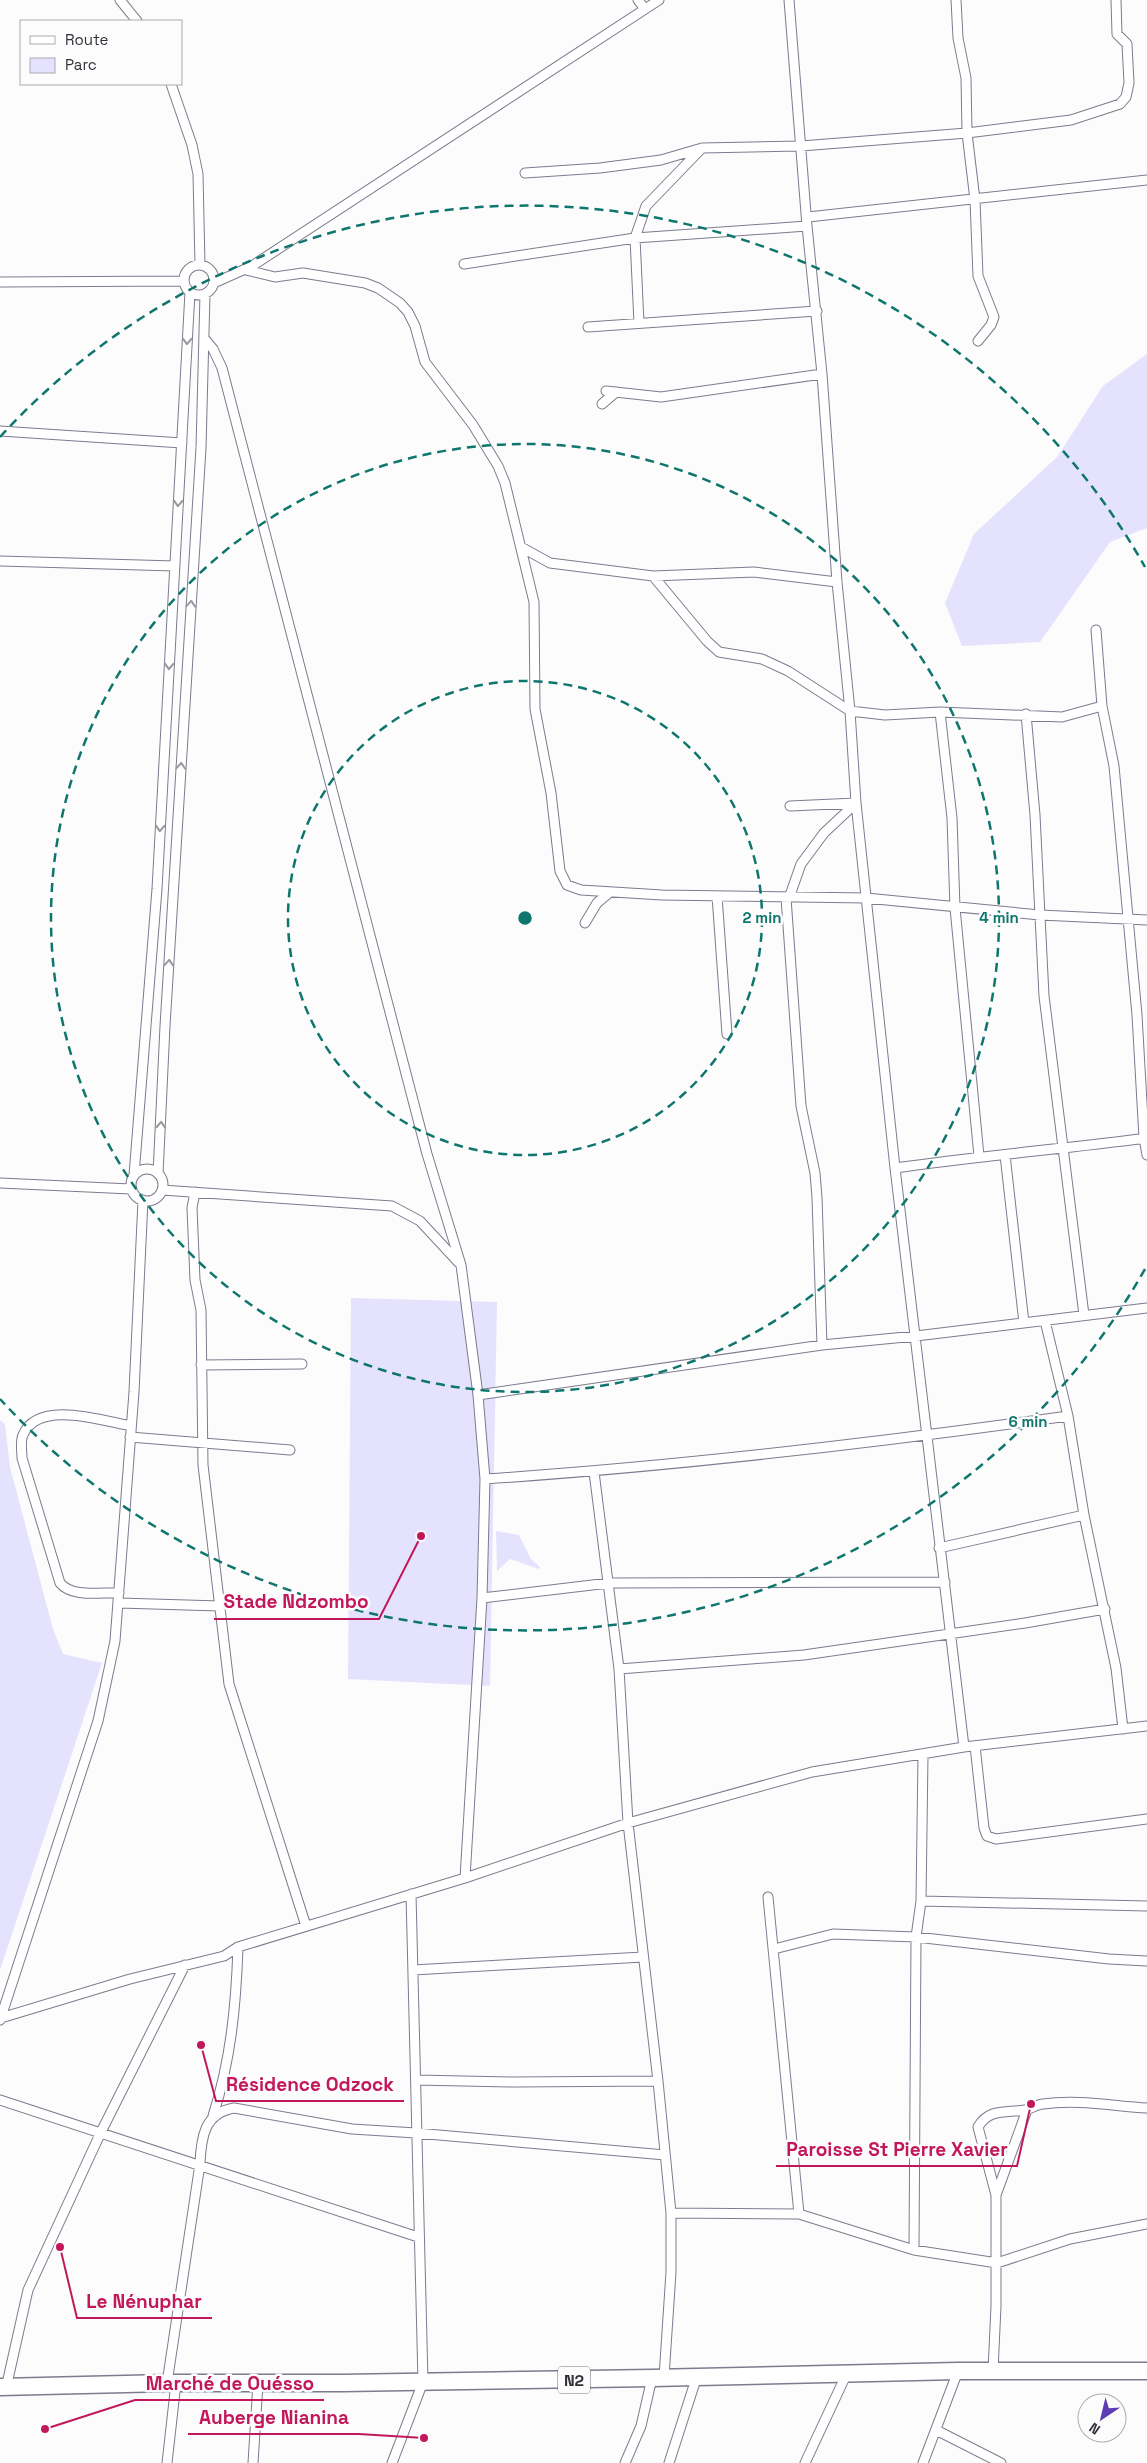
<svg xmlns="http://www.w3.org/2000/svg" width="1147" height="2463" font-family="'Space Grotesk',sans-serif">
<rect width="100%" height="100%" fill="#fcfcfc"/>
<path fill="#e5e2fe" d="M1147,354V528L1110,542L1040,642L962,646L945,603L974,534L1057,457L1103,386Z
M351,1298L497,1302L490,1686L348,1679Z
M0,1420L5,1424L10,1467L53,1629L63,1654L102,1663L0,1970Z
M496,1531L519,1535L531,1559L540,1567L539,1569L510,1559L497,1571Z"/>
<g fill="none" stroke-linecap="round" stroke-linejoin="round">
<defs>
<path id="street" d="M120,0L137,21
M638,0L645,9
M789,0L807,226L822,374L837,582L850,711L856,803L895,1168L964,1747
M956,0L958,38L966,78L967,133L975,200L978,276L994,317L991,325L978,341
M171,84L192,145L198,174L200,265
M525,173L600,168L661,160L702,148
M808,217L1147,180
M464,264L635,238L807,226
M184 280a15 15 0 1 1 30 0a15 15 0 1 1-30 0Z
M246,270L275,277L303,273L365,283L378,288L400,303L408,312L415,326L425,362L473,425L498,466L505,483L534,602L535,709L551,793L560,871L567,885L581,890L662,895L866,898L1040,915L1147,920
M0,282L184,281
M214,283L252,266L659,0
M639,323L635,238L646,206L702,148L801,146L967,133L1071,120L1120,104L1126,97L1129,83L1127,44L1117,34L1116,0
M588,327L817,311
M204,338L213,349L222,368L427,1154L461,1265L478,1395L485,1479L482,1598L465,1878
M606,391L661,397L822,374
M602,404L616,392
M0,431L182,443
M521,547L550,563L653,576L754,572L837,582
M0,561L175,566
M653,576L707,641L719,652L762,659L788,671L850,711L885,715L940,712L1062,717L1102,706
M1096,630L1102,706L1114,766L1137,1015L1144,1138L1147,1155
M940,712L952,818L955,908L979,1156
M1026,714L1035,815L1044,996L1084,1315
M790,806L856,803
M717,896L727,1034
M786,898L801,1106L815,1173L817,1198L822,1345
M789,898L801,864L824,833L856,803
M585,923L597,903L610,892
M1005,1155L1024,1323
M895,1168C979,1156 1063,1149 1147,1138
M131 1185a16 16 0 1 1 32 0a16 16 0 1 1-32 0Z
M158,1174L165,1026L201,448L205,294
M134,1175L157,889L190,292
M0,1183L131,1189
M162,1190L392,1206L420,1221L459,1263
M195,1192L192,1208L195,1280L201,1310L203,1465L229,1684L306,1926
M1045,1321L1068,1416L1084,1515L1116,1668L1123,1729
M201,1365L302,1364
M478,1395L822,1345L916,1336L1147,1308
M130,1437L290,1450
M485,1479C680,1466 875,1443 1068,1416
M939,1548L1084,1515
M119,1593C101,1592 72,1598 60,1583L22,1458C22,1451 20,1441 23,1435C38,1399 103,1421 131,1426
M482,1598L609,1583L945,1582
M119,1603L220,1606
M619,1669L804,1655L1025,1623L1105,1609
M975,1746L984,1828L987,1836L996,1839L1147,1819
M768,1897L799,2214
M921,1901L1147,1906
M774,1949L833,1934L916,1937L1109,1959L1147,1961
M413,1970L643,1957
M1,2018L130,1979L224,1956L238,1947L465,1878L628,1823L812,1772L964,1747L1147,1726
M0,2020L98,1721L115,1641L134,1392L143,1200
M416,2080L513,2082L658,2081L628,1823L619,1669L594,1472
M658,2081L671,2213V2272L664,2377
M0,2100L418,2237
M213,2116C231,2059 236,2006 238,1947
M996,2195L1027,2110
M671,2213L799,2214L914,2250L997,2263L1070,2239L1147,2224
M914,2250L916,1937L921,1901L923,1755
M993,2371L996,2306V2195L978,2127C989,2108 1006,2113 1025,2110C1031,2109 1037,2104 1043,2104C1077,2099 1113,2106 1147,2108
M167,2383L200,2164C201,2138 204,2113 234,2108L352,2129L416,2133L665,2155
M6,2388L28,2290L101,2132L185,1965
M936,2430L1001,2463
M167,2463L176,2383
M253,2463L258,2383
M392,2463L423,2382L411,1894
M625,2463L641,2426L652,2378
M669,2463L697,2376
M805,2463L847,2373
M923,2463L958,2371"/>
<path id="highway" d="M0,2387L167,2383H343L652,2378L958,2371H1147"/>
</defs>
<use href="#street" stroke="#7d7b8e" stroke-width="11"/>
<use href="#highway" stroke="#7d7b8e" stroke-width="19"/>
<use href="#street" stroke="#fff" stroke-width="9"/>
<use href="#highway" stroke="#fff" stroke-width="16"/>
</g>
<defs><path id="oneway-chevron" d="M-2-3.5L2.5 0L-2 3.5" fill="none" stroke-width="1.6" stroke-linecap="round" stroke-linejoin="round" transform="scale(1.25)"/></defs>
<g stroke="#98989c">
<use href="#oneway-chevron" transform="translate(187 341) rotate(93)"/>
<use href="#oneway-chevron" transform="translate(178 503) rotate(93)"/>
<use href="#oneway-chevron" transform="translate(191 604) rotate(-86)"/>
<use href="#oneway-chevron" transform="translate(169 666) rotate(93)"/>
<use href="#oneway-chevron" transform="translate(181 766) rotate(-86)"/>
<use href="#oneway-chevron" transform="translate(160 828) rotate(93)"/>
<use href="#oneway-chevron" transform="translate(169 963) rotate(-86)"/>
<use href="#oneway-chevron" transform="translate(161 1125) rotate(-87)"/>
</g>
<g fill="none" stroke="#0f766e" stroke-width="2.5" stroke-dasharray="9 6">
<circle cx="525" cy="918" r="237"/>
<circle cx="525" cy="918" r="474"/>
<path d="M1145 1269A712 712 0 0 1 0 1399M0 437A712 712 0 0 1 1145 567"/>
</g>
<g text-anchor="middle" stroke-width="5" stroke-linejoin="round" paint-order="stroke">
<rect fill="#fcfcfc" stroke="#6e6d74" stroke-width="1" x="558" y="2366.5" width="32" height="27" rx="4"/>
<g font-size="16" font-weight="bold" fill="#313039">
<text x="574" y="2386">N2</text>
</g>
</g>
<circle cx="525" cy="918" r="8" fill="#0f766e" stroke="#fcfcfc" stroke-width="2.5"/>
<g font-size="15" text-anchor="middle" font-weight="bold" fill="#0f766e" stroke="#fcfcfc" stroke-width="5" stroke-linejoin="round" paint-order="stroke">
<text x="762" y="923">2 min</text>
<text x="999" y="923">4 min</text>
<text x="1028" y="1427">6 min</text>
</g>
<path fill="none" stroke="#c2185b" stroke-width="2" d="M421 1536L379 1619H214M201 2045L216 2101H404M1031 2104L1017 2166H776M60 2247L77 2318H212M45 2429L135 2400H324M424 2438L359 2434H188"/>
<g fill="#c2185b" stroke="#fcfcfc" stroke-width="2">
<circle cx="421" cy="1536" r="5"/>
<circle cx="201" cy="2045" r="5"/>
<circle cx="1031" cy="2104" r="5"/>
<circle cx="60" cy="2247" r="5"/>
<circle cx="45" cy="2429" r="5"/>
<circle cx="424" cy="2438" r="5"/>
</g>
<g font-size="19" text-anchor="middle" font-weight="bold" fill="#c2185b" stroke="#fcfcfc" stroke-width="5" stroke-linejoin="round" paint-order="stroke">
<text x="296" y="1608">Stade Ndzombo</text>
<text x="310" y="2091">Résidence Odzock</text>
<text x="897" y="2156">Paroisse St Pierre Xavier</text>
<text x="144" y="2308">Le Nénuphar</text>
<text x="230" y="2390">Marché de Ouésso</text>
<text x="274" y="2424">Auberge Nianina</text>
</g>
<rect x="20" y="20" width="162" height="65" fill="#fcfcfc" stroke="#abaaae"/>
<rect x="30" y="36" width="25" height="8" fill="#ffffff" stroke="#abaaae"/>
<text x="65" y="45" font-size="15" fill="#313039">Route</text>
<rect x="30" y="58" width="25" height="15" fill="#e5e2fe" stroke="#abaaae"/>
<text x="65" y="70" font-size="15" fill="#313039">Parc</text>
<g transform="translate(1102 2418) rotate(215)"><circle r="24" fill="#fcfcfc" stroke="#abaaae"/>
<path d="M0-4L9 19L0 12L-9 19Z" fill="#5e3cb4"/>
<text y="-8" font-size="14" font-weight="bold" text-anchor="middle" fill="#313039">N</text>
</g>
</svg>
